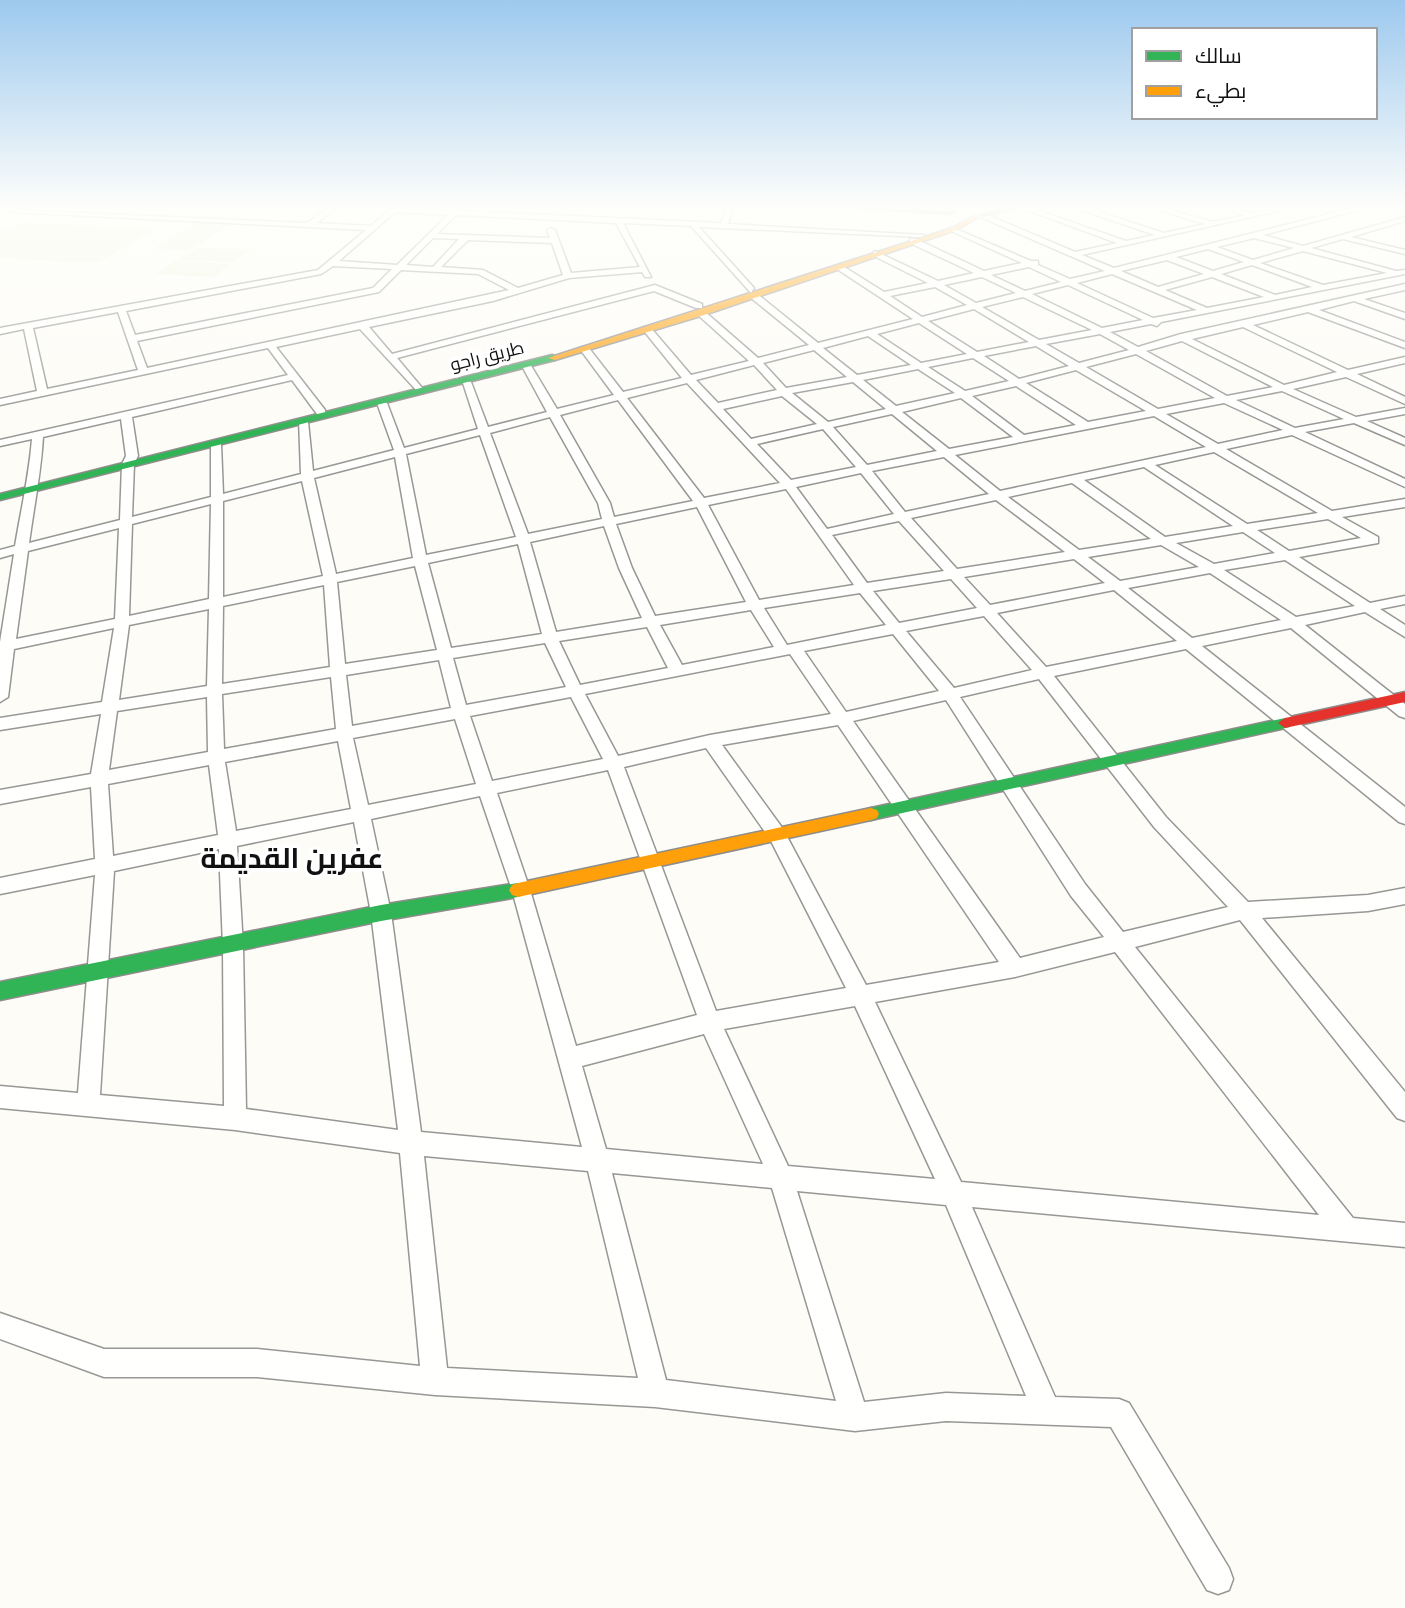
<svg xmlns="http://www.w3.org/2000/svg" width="1405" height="1608" font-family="'IBM Plex Serif',Cairo,serif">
<rect width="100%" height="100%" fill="#fdfcf7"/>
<path fill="#f0f6e1" d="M22,221L156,229L97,263L0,258V232Z
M196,222L231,224L190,250L154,249Z
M197,248L250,250L234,262L178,260Z
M176,261L231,264L214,277L156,274Z"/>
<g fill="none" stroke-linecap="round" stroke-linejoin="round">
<defs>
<path id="street" d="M331,206H339L316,223L371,226L394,206H401L400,208L721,223L727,206H733L728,224L925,235L921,237L699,227L754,288L751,293L691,226L623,223L651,277H645L642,272L569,278L493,301L369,327L392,354L655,285L702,304V308H696L654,291L397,358L423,389L418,392L360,329L276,347L325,410V414H317L292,380L132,417L138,456L134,464L132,517L211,497V442L221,444L223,494L301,474L299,420L308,422L313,471L394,450L377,403L378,401L387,403L404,448L478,429L462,380L471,382L488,427L547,412L522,366L524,364H530L557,409L614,395L580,349L582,347H588L623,392L682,378L644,331V327H650L691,375L749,361L698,315V311H704L758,358L809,345L750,297V293H756L818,343L913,319L834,267L841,265L884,292L928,283L872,255L875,251L938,281L974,273L910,243V239H916L984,271L1022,263L951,231V227L1031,261H1038V265L1070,279L1105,271L978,216L985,214L1075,252L1117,243L1016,206H1025L1126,241L1155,235L1070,206H1081L1164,233L1205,224L1146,206H1156L1213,222L1245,215L1214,206L1254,213L1300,206L1082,255L1114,268L1361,206H1373L1263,235L1303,246L1405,217V221L1351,237L1405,250V254L1343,239L1311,248L1396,271L1405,270V274L1161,322L1157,326L1151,324L1110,332L1138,347L1181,334L1405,284V290L1364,299L1405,313V319L1354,301L1319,310L1405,342V348L1308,312L1253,325L1348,370L1405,357V363L1357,374L1405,397V404L1346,377L1293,389L1356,417L1405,408V414L1367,421L1405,438V445L1354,423L1305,432L1405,479V487L1292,435L1226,449L1332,511L1405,499V507L1342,517L1378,537V543L1299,557L1370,603L1405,596V604L1380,609L1405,625V637L1365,612L1305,625L1405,704V718L1399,716L1291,628L1202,646L1405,807V824L1399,822L1186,649L1054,676L1166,817L1248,902L1368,895L1405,888V904L1368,911L1262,918L1405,1092V1121L1397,1118L1240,920L1135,947L1353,1218L1405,1223V1247L972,1207L1055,1397L1119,1399L1129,1403L1229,1568L1233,1579L1229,1590L1218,1594L1207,1590L1111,1427L946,1421L855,1431L655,1407L435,1395L257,1377H104L0,1339V1313L104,1349H257L420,1366L400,1153L235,1130L0,1108V1086L78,1093L95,875L0,894V878L95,859L91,787L0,804V790L91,774L101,714L0,730V718L102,702L114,628L14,649L8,697L0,702V642L14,554L0,558V550L15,546C21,510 29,476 32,439L0,446V440L288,375L268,348L0,405V399L37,391L24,329L0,334V328L318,270L366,230L10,212L14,210L307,223ZM395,212L448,215L397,265L339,261ZM456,215L616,223L640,267L571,273L555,230L551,228L547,230L550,238L437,234ZM433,238L459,239L433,267L406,265ZM1254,238L1294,248L1253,260L1217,247ZM468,240L552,243L563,275L518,288L483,270L441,267ZM1208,249L1244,262L1213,271L1176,257ZM1303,251L1387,273L1323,285L1260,263ZM1167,260L1204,274L1158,287L1121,271ZM1252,265L1312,287L1275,295L1221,274ZM333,266L392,269L373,288L135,335L126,311L321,274ZM1029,267L1061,282L1025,291L991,275ZM401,270L478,274L509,290L147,368L137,341L379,292ZM1112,274L1197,310L1153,318L1077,283ZM982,277L1016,293L976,303L944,285ZM1212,277L1264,297L1207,308L1165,290ZM1068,285L1143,320L1102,328L1032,294ZM935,287L967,305L922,317L890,296ZM1023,297L1092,330L1039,340L982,307ZM974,309L1029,342L977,352L928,321ZM118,312L138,370L47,389L33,328ZM919,323L967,354L921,363L877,334ZM1243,327L1337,372L1284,385L1192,339ZM1100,334L1129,350L1079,363L1046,344ZM868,336L911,365L857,375L823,348ZM1182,341L1273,387L1227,396L1146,351ZM1036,346L1069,366L1019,379L984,356ZM814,350L847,377L786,388L763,363ZM1136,354L1215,398L1158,409L1086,367ZM973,358L1009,381L965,391L928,367ZM754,365L777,390L718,403L696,380ZM918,369L955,393L896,406L863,380ZM1076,370L1146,411L1088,422L1026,383ZM853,382L886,409L828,422L792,393ZM687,383L780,483L704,498L627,398ZM1016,386L1076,425L1024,435L972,396ZM1282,391L1344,419L1295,428L1236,400ZM782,396L817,424L751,439L723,409ZM961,398L1013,437L949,449L902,412ZM618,400L693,501L614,517L610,503L560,415ZM1224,403L1283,430L1218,444L1166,414ZM892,414L937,451L867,465L833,427ZM1154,416L1206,447L1000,491L955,455ZM550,417L598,503L602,519L528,534L490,433ZM121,419L126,456L122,464L120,520L29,543C34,506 41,473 43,437ZM823,429L856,467L791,480L757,444ZM480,435L516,537L426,555L406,454ZM1214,452L1318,513L1247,524L1155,465ZM395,457L413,558L336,574L314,478ZM944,457L989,494L905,512L872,471ZM1144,467L1233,526L1165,537L1084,480ZM861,473L894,514L827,529L796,487ZM302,481L323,576L223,597V501ZM1072,483L1151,539L1079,550L1008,497ZM786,489L854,585L759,600L708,505ZM996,500L1065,552L957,569L911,518ZM211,504L209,599L129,616L132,524ZM697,507L746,602L655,616L632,568L616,524ZM1328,519L1361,538L1289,551L1257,530ZM899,521L944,571L867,583L832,535ZM604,526L619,568L642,618L556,632L530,542ZM119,528L115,619L16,639L28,551ZM1243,532L1275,553L1214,564L1176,543ZM518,544L542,634L451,648L428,563ZM1161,545L1199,567L1120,581L1088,557ZM1074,559L1105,583L990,605L964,577ZM1285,560L1355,606L1296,617L1224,570ZM415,566L437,650L345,664L337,582ZM1210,573L1281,620L1192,638L1128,588ZM951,579L977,608L899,623L873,591ZM324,585L330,667L222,684L223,606ZM1114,590L1177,641L1046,667L997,613ZM860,593L886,625L787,645L764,608ZM209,609L207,686L119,700L129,625ZM751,610L774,647L682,665L660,625ZM984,616L1032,670L954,688L906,631ZM647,627L668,668L580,685L559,641ZM893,634L939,691L846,712L804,651ZM545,643L566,687L466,705L453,658ZM790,654L831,714L710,735L618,756L585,694ZM439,660L451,708L352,726L346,675ZM331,677L336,729L224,749L222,694ZM1039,679L1154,827L1228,907L1123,932L1085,884L960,697ZM207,697L208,752L109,770L117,711ZM571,697L603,759L492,781L470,716ZM946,700L1071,896L1104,937L1020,958L853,721ZM455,719L476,784L368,805L353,738ZM838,725L999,962L866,985L783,829L722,745ZM338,741L351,809L236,831L225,762ZM706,748L770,839L846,988L716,1011L624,767ZM209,765L218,835L113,856L108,784ZM608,770L697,1015L576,1046L530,890L497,793ZM480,796L512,890L582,1147L421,1132L391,913L371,819ZM354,822L371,913L398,1130L246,1109L243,946L237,846ZM219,849L223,946L224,1106L100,1095L114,871ZM1115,952L1319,1215L961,1182L875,1002L1015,977ZM855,1006L935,1179L788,1166L724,1029ZM704,1034L763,1164L606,1149L582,1066ZM424,1156L588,1171L638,1378L447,1368ZM612,1173L772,1188L836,1401L666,1380ZM797,1191L946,1205L1026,1396L946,1393L864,1402Z
M945,206H952L953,207L949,209Z"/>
<path id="fast" d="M819,206L955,212L952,214Z
M1011,206H1021L984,217L981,215Z
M552,355L555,356V360L0,500V494Z
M1285,718L1290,719L1292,723L1290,727L871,820L865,818L863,814L865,810L871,808Z
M518,883L524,885L527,890L524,895L518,897L381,921L0,1000V982L381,905Z"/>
<path id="slow" d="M974,216L976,219L956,230L704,315L555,360L548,358L952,228Z
M871,808L877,810L879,814L877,818L871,820L518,897L512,895L509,890L512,885L518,883Z"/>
<path id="jam" d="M1405,692V702L1285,728L1278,723L1285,718Z"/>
</defs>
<use href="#street" stroke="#979795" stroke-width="3"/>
<use href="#fast" stroke="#8e8d8b" stroke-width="3"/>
<use href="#slow" stroke="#8e8d8b" stroke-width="3"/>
<use href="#jam" stroke="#8e8d8b" stroke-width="3"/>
<use href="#street" fill="#fffffe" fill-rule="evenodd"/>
<use href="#fast" fill="#30b455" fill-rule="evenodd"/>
<use href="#slow" fill="#ff9f0a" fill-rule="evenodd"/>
<use href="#jam" fill="#e5322d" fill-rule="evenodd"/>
</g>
<linearGradient id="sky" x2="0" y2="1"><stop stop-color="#9dc9ee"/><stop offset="0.48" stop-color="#fefefb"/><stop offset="1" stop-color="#fefefb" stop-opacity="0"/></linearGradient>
<rect width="1405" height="431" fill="url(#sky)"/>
<g text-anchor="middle" stroke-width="7" stroke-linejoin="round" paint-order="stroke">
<g font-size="18" fill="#111" stroke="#fff">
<text transform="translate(487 356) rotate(-14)" y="6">طريق راجو</text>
</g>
<g font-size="28" font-weight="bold" fill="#111" stroke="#fff">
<text x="292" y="868">عفرين القديمة</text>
</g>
</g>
<rect x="1132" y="28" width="245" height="91" fill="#ffffff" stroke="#a0a0a0" stroke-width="2"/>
<rect x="1146" y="51" width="35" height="10" fill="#30b455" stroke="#a0a0a0" stroke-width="2"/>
<text x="1195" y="63" font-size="21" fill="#111111">سالك</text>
<rect x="1146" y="86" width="35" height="10" fill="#ff9f0a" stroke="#a0a0a0" stroke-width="2"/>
<text x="1195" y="98" font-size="21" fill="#111111">بطيء</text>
</svg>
